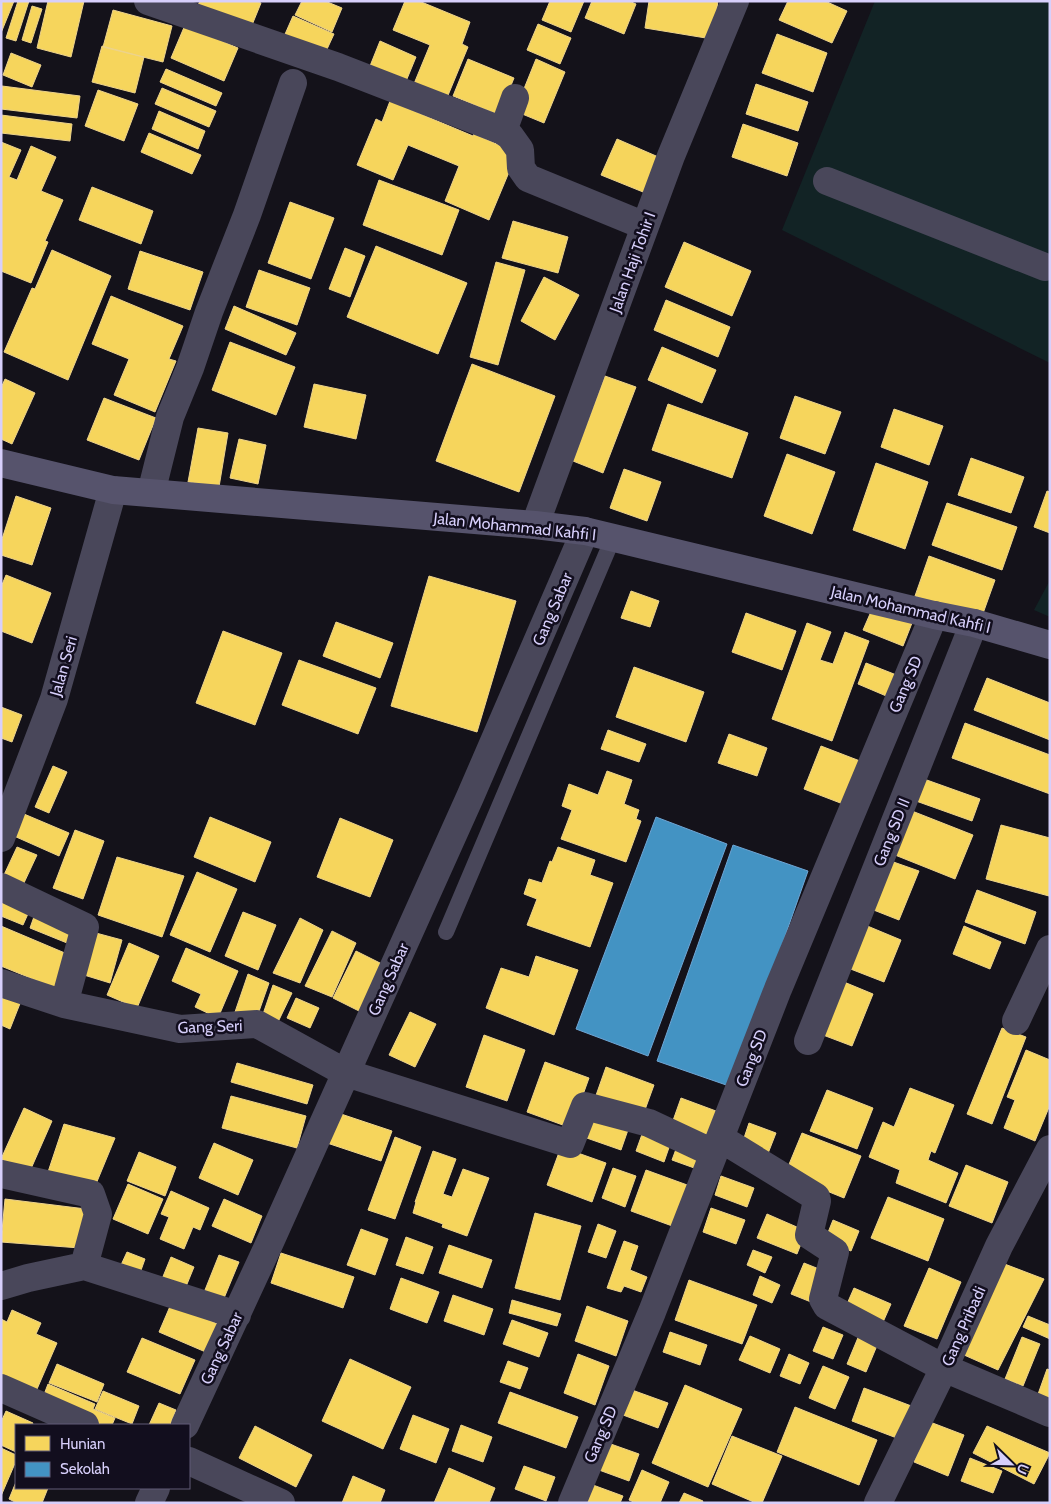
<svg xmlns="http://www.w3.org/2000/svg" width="1051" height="1504" font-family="Cabin,sans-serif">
<rect width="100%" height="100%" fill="#14121a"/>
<path fill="#122325" d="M875,1H1050V363L782,230Z
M1050,580V617L1034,610Z"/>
<path fill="#f6d55c" stroke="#edd38c" d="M1,1H14L1,33Z
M18,1H29L16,41L6,38Z
M48,1H84L71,57L37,48Z
M200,1H256L261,3L250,30L197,7Z
M302,1H325L342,8L332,32L295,15Z
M405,1H419L470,22L462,44L468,47L444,105L411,91L430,45L393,30Z
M550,1H584L571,32L542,20Z
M592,1H629L636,4L624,34L585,18Z
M649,1H718L712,39L645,28Z
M788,1H825L847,11L832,43L779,20Z
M32,6L42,9L31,43L22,40Z
M113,10L172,26L163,62L103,47Z
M293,16L334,34L322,60L282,41Z
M538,24L571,38L560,64L527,50Z
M185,25L238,48L224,81L171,58Z
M777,34L827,53L813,92L762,73Z
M380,41L416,57L402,91L366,76Z
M102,46L144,57L135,93L92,82Z
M11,53L41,65L32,87L3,75Z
M468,59L514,78L499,115L453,96Z
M536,59L565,72L544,123L515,111Z
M166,69L222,93L216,106L160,82Z
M756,84L808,102L798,131L746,114Z
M2,86L80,96L77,118L1,109Z
M162,88L216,111L209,127L155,104Z
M98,90L138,104L124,141L85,126Z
M390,101L473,136L474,134L517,153L489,220L445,201L459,166L408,145L393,180L357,165L376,119L382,122Z
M159,111L205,131L198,149L152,129Z
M1,115L72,124L70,141L1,133Z
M743,124L798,143L787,176L732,157Z
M149,133L201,155L192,174L141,152Z
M617,139L663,159L648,194L601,175Z
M1,142L21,150L9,177L17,180L31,146L56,157L41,191L63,200L45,241L48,242L31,283L1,271Z
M379,180L459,210L442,255L363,225Z
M92,187L153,211L141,244L79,220Z
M290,202L334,218L311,279L268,263Z
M513,221L568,237L558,273L502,258Z
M684,242L751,271L732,316L665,287Z
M376,246L467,283L438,354L347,317Z
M345,248L365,256L350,297L329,289Z
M52,250L111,276L68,380L4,352L32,288L35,289Z
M140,251L203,272L190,310L128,289Z
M496,262L525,270L498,365L470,357Z
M259,270L310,288L297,325L246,307Z
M544,277L579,295L555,340L521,321Z
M111,296L183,326L169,359L176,361L155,412L114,395L129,359L92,344Z
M666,300L730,327L718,357L654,330Z
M234,306L296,333L286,355L225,329Z
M230,342L295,367L276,415L212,390Z
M662,347L716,370L702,403L648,380Z
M472,364L555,396L519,492L436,461Z
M605,376L636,387L603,473L573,461Z
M5,379L35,393L12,444L1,439V388Z
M314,384L366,395L356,439L304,427Z
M795,396L841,412L825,454L780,438Z
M104,398L156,418L139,460L87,440Z
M668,404L748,433L732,478L652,450Z
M894,409L943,426L929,465L881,447Z
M198,428L228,433L219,487L188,482Z
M239,439L266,445L258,484L230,478Z
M787,454L835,472L812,534L764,516Z
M971,458L1024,477L1011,513L958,495Z
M876,463L928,482L905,549L853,530Z
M624,469L661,482L647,521L610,508Z
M1047,491L1050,492V533L1034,527Z
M16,496L51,508L32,565L1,555V542Z
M947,503L1017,527L1002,570L932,545Z
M929,556L995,580L981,619L915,596Z
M6,575L51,593L32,643L1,631V587Z
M429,576L516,601L477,732L391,706Z
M631,591L659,601L650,627L621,618Z
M873,607L912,623L903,646L863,630Z
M746,613L796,631L782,670L732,652Z
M336,622L393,643L380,678L323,656Z
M807,623L831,632L820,660L833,664L845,632L869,641L832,741L772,719Z
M223,631L282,653L255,725L196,703Z
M299,660L376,688L358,734L282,705Z
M866,663L899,676L891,698L858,684Z
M634,667L704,692L686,742L616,717Z
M987,678L1050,703V740L974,710Z
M1,707L22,715L12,742L1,738Z
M965,723L1050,755V794L952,758Z
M608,730L646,744L639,762L601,749Z
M729,734L767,748L757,776L718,763Z
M821,746L860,761L843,804L804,789Z
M53,766L67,772L49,813L35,807Z
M607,771L632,780L624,804L639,810L636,819L641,821L626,862L561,839L572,810L562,806L569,784L598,795Z
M924,779L980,799L972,821L916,801Z
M912,811L973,835L955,879L895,855Z
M24,814L69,833L59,856L14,836Z
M210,817L271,842L255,882L194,857Z
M340,818L393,840L370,897L317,877Z
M1001,825L1050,838L1049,896L986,879Z
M75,830L104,841L83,899L53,888Z
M17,847L37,855L23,885L3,877Z
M558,847L595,860L590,875L613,883L590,947L527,925L537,899L524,894L529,879L542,883L550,861L552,862Z
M117,857L184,876L162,937L98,915Z
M885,859L919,871L899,920L866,907Z
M197,872L237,889L210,952L170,935Z
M977,890L1036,912L1025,944L965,922Z
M1,897L31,907L23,925L1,916Z
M36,911L77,931L72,945L30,928Z
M243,912L276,925L258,970L225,956Z
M300,918L323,930L300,983L273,973Z
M865,925L901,940L884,982L848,968Z
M1,926L72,956L57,989L1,966Z
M964,926L1001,942L990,969L953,954Z
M332,931L356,943L332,997L305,986Z
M96,933L122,940L110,983L84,975Z
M129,943L159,956L137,1008L107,995Z
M186,948L238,971L218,1018L195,1007L201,994L172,981Z
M356,951L384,965L361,1012L333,998Z
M536,956L578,970L554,1035L486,1008L501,968L529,977Z
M248,974L269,983L257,1017L235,1012Z
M844,982L873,994L852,1046L823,1035Z
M273,985L292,993L278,1022L262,1017Z
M1,992L21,1001L10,1029L1,1025Z
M296,998L319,1008L310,1028L287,1018Z
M410,1012L436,1024L415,1067L389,1055Z
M1002,1028L1026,1037L992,1124L967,1114Z
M484,1035L525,1050L507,1101L466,1087Z
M1026,1050L1050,1060V1105L1035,1141L1004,1128L1015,1100L1007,1097Z
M545,1062L589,1078L571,1128L527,1112Z
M237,1063L313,1085L307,1104L231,1082Z
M606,1067L654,1085L642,1118L594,1101Z
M910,1088L954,1105L935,1153L931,1151L928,1160L958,1173L946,1203L896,1183L900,1170L869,1157L883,1122L894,1127Z
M827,1090L873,1108L857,1149L810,1131Z
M231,1096L306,1116L297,1148L222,1128Z
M681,1098L716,1111L705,1141L670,1129Z
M24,1108L52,1121L30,1171L1,1159Z
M590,1112L629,1127L621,1150L581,1136Z
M338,1113L392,1131L381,1161L327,1143Z
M749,1123L776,1133L767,1156L741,1147Z
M64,1124L115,1138L96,1184L48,1172Z
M645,1126L673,1136L664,1162L636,1151Z
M802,1133L861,1156L844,1198L785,1174Z
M395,1137L421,1147L395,1219L368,1210Z
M679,1141L704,1150L697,1169L672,1160Z
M214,1143L253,1160L238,1195L199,1178Z
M561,1147L606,1163L592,1202L547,1185Z
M433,1151L456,1159L443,1194L452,1197L463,1169L489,1178L467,1236L442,1227L443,1224L413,1213L416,1202H415Z
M139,1152L176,1167L165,1196L127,1181Z
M966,1165L1008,1182L992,1223L949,1206Z
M613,1168L636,1176L625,1207L602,1198Z
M646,1170L690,1186L675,1227L631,1211Z
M721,1176L754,1188L747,1207L715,1195Z
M128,1184L163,1199L148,1234L113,1219Z
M171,1191L209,1208L200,1230L193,1227L184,1249L160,1239L169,1217L161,1214Z
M888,1197L944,1219L928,1261L871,1238Z
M5,1199L86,1209L80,1248L1,1242Z
M224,1199L262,1216L251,1243L212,1226Z
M711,1208L745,1220L736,1244L703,1232Z
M535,1213L581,1226L560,1300L515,1288Z
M767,1214L806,1231L797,1254L757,1238Z
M833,1220L859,1231L851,1251L825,1240Z
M598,1224L616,1231L606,1258L588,1252Z
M361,1229L388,1239L375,1275L347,1265Z
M406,1237L433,1247L423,1274L396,1265Z
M624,1241L638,1246L630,1270L647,1277L641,1292L624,1286L621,1292L607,1288Z
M449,1245L492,1260L482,1288L439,1273Z
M753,1250L772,1257L765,1273L747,1265Z
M127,1252L145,1259L140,1273L121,1265Z
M281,1253L354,1277L343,1308L271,1283Z
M219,1255L239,1262L222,1303L203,1295Z
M171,1257L194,1267L185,1289L162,1279Z
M994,1260L1044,1279L998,1370L955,1351Z
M804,1263L829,1273L816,1304L791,1294Z
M929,1268L961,1282L937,1339L904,1326Z
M760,1276L780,1285L772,1303L753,1295Z
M401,1278L439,1292L427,1323L390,1309Z
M689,1280L757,1305L742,1344L675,1320Z
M854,1288L891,1304L880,1329L843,1313Z
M453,1295L493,1309L484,1335L444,1321Z
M512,1300L561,1314L557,1326L509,1313Z
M171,1304L220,1325L208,1353L159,1332Z
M587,1306L628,1321L616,1356L575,1341Z
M12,1310L41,1323L36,1334L57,1343L34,1396L1,1382V1319L7,1322Z
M1028,1316L1050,1325V1339L1023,1327Z
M512,1320L548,1333L539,1357L503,1344Z
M823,1327L843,1335L833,1359L813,1351Z
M862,1328L881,1336L866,1372L847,1364Z
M670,1332L707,1345L700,1365L663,1352Z
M750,1336L780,1349L770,1373L739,1360Z
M1022,1337L1040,1344L1023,1386L1005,1379Z
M142,1338L195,1360L180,1394L127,1372Z
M578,1354L609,1366L595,1405L564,1393Z
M789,1354L809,1363L800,1384L780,1376Z
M350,1359L411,1387L383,1449L322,1421Z
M508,1361L528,1368L520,1389L500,1382Z
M57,1364L104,1384L97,1402L49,1383Z
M823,1366L849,1377L835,1409L809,1398Z
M1047,1369L1050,1370V1408L1037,1397Z
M48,1384L95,1404L93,1409L115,1418L112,1425H90L40,1405Z
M685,1385L742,1409L708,1487L652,1463Z
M864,1388L914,1407L902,1440L852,1421Z
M632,1390L668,1403L658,1428L623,1415Z
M103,1391L139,1406L132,1424L95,1409Z
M510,1392L578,1417L566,1448L498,1423Z
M159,1403L176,1410L170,1425H149Z
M795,1407L877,1440L859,1485L777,1452Z
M6,1411L33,1423L32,1425H16V1452L1,1445V1422Z
M413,1415L449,1429L436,1463L400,1449Z
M930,1422L964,1435L948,1476L914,1462Z
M461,1425L492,1437L483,1462L452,1451Z
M255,1426L312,1455L296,1487L239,1458Z
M987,1426L1050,1453L1034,1484L973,1453Z
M732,1436L782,1456L762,1503H756L712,1484Z
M608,1443L639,1454L629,1481L599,1470Z
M1,1448L16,1455V1461L1,1496Z
M970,1458L1002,1471L993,1493L961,1481Z
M524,1466L555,1477L546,1501L515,1489Z
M449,1468L495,1488L489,1503H434Z
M642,1470L669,1482L660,1503H636L629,1500Z
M353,1476L385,1490L380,1503H342Z
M16,1482V1488H48L42,1503H17L9,1499Z
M593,1485L623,1496L620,1503H587Z
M684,1493L703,1501L702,1503H679Z"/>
<path fill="#4393c3" stroke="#6fa5d4" d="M656,817L727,844L648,1056L576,1029Z
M733,845L808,871L732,1087L657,1061Z"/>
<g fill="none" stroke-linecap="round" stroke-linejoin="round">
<path stroke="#49475a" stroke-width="16" d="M446,932L613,538"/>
<path stroke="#49475a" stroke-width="28" d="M148,1L338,67L503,131L510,136L520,150L521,168L528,178L645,226
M503,131L515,98
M827,181L1045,267
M151,493L170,417L190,368L209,312L247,215L293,83
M535,525L671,156L735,1
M1,838L54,699L113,490
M1,887L85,927L64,1004
M1,983L64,1004L180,1029L257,1024L346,1073L570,1144L585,1106L649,1123L713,1153
M1016,1021L1050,949
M808,1041L974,623
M720,1138L816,1197L817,1201L809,1235L835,1252L823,1299L827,1306L944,1368L1050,1413
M1,1174L91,1194L98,1214L84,1266
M1,1286L28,1278L84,1266L237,1315
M1,1388L85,1425
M185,1425L270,1242L470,797L585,531
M189,1461L281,1503
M149,1503L156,1488
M572,1503L652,1312L778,989L934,615
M878,1503L944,1368L999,1246L1050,1149"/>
<path stroke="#56536c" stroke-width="28" d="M1,463L113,490L535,525L585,531L934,615L974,623L1050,645"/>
</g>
<g text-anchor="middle" stroke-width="5" stroke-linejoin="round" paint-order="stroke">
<g font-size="16" fill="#d7cffb" stroke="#120e1e">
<text transform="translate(632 262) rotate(-70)" y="6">Jalan Haji Tohir I</text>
<text transform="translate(515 526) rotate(6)" y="6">Jalan Mohammad Kahfi I</text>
<text transform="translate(552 609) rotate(-67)" y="6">Gang Sabar</text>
<text transform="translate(911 609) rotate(13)" y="6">Jalan Mohammad Kahfi I</text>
<text transform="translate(63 666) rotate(-74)" y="6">Jalan Seri</text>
<text transform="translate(905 684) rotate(-67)" y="6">Gang SD</text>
<text transform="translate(891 832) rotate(-68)" y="6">Gang SD II</text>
<text transform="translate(388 979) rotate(-66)" y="6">Gang Sabar</text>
<text transform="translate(210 1026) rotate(-2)" y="6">Gang Seri</text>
<text transform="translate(751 1058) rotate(-69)" y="6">Gang SD</text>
<text transform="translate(963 1326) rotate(-66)" y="6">Gang Pribadi</text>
<text transform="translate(221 1348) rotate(-65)" y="6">Gang Sabar</text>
<text transform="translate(600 1434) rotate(-67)" y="6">Gang SD</text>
</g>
</g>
<rect width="1051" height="1504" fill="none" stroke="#d7cffb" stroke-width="5"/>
<rect x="15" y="1424" width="175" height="65" fill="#120e1e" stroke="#615b76"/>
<rect x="25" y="1436" width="25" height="15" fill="#f6d55c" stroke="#615b76"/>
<text x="60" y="1449" font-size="15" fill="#d7cffb">Hunian</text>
<rect x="25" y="1462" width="25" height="15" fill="#4393c3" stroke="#615b76"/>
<text x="60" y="1474" font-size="15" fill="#d7cffb">Sekolah</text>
<g transform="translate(1011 1464) rotate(113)" stroke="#120e1e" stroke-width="4" paint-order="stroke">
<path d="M0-4L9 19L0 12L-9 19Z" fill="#d7cffb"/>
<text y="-8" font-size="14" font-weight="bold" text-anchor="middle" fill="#d7cffb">U</text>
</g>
</svg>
